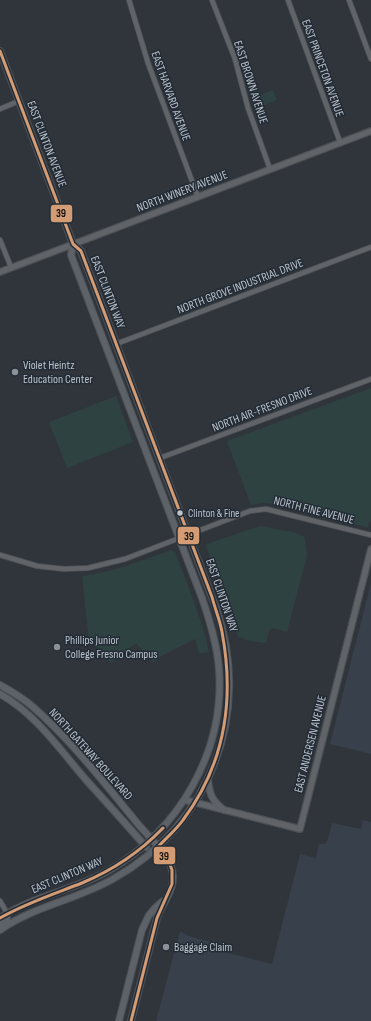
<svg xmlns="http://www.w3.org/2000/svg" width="371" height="1021" font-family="'Sofia Sans Condensed',sans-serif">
<rect width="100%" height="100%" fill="#2f353b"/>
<path fill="#37404b" d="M371,583V754L330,744Z
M363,820L371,822V1021H156L180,931L189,936L214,943L213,949L272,964L300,854L316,858L319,844H324L327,842L332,823L361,829Z"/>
<path fill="#2f4242" d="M273,90L277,100L255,109L251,99Z
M371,388V520L368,527H366L276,504L263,503L251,505L227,441Z
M116,396L133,442L67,468L49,422Z
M260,526C268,526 274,530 282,530C290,531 296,533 304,536L307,555L287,632L273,628L270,629L266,642L264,643L250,641L238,637L232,617L206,546L207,544Z
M171,550L175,552C187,585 202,617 209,652L199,653L195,639L163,655L153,663L136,643L111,663L94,643L89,642L82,576C113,572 141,561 171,550Z"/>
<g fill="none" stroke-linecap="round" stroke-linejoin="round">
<defs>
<path id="minor" d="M129,0L148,63L198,197
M212,0L235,59L248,108L270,169
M288,0L340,142
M349,0L371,59
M0,109L19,101
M0,240L11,267
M116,344L371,247
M160,458L371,379
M0,555L37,566L64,569L88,568L125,559L250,511L266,509L371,535
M0,901L7,913"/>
<path id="tertiary" d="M0,272L371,131
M185,800L300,829L371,549"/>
<path id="secondary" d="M0,51L73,244L81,251L216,608C253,713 210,825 113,879C76,900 34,906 0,930
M0,685C11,691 23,698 33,707C72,741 105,784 138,824C149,837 168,854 172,870C177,888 162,903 157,918L131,1021
M0,694C37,715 60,750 87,781C107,803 127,825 146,847
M208,780C210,796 212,800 224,810
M0,918C33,896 74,890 108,871C180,830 225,751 219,669C217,644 210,621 202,598L71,255L73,244
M0,925L7,919V913
M119,1021L142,930L149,915L155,908L163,901"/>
</defs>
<use href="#minor" stroke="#4d5156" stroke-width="6"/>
<use href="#tertiary" stroke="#4d5156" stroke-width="8"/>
<use href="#secondary" stroke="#4d5156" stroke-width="8"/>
<use href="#minor" stroke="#606468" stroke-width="4.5"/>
<use href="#tertiary" stroke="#606468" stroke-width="5.5"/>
<use href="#secondary" stroke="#5d6268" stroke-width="6"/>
<defs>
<path id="bus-1" d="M0,51L73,244L81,251L212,597C215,609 220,620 222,632C235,701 225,764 183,820C176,830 166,838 158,847L169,862L172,870V884L157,918L131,1021
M0,918C26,903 54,894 82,883C113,870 140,852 163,828"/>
</defs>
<use href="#bus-1" stroke="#232c36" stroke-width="6"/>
<use href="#bus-1" stroke="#d39c74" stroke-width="3"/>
</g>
<g fill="#8a9198" stroke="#232c36" stroke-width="1.5">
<circle cx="15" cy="372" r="4"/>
<circle cx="57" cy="647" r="4"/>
<circle cx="166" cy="947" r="4"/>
</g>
<circle fill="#bbc2ca" stroke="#232c36" stroke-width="1.5" cx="180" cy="513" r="3.5"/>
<g text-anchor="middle" stroke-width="3" stroke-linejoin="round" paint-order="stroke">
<g font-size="11" fill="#bbc2ca" stroke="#232c36" text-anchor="start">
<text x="188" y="517">Clinton &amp; Fine</text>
</g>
<g font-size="12" fill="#bbc2ca" stroke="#232c36">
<text transform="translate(323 68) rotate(70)" y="4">EAST PRINCETON AVENUE</text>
<text transform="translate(251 82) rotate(72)" y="4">EAST BROWN AVENUE</text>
<text transform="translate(171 96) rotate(70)" y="4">EAST HARVARD AVENUE</text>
<text transform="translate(47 144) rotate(69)" y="4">EAST CLINTON AVENUE</text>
<text transform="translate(182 191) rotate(-21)" y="4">NORTH WINERY AVENUE</text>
<text transform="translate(240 286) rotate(-21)" y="4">NORTH GROVE INDUSTRIAL DRIVE</text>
<text transform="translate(108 292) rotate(69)" y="4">EAST CLINTON WAY</text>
<text transform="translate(262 409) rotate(-21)" y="4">NORTH AIR-FRESNO DRIVE</text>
<text transform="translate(314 510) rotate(14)" y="4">NORTH FINE AVENUE</text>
<text transform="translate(222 595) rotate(71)" y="4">EAST CLINTON WAY</text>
<text transform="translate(310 744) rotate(-76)" y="4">EAST ANDERSEN AVENUE</text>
<text transform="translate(91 754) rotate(48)" y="4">NORTH GATEWAY BOULEVARD</text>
<text transform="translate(67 875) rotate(-23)" y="4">EAST CLINTON WAY</text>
</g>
<g font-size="12" fill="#bbc2ca" stroke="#232c36" text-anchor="start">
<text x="23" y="369">Violet Heintz<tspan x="23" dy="14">Education Center</tspan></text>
<text x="65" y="644">Phillips Junior<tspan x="65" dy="14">College Fresno Campus</tspan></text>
<text x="174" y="951">Baggage Claim</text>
</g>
</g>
<g stroke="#232c36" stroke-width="1.5">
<rect x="50" y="204" width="23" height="19" rx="4" fill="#d39c74"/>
<rect x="177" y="526" width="23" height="19" rx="4" fill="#d39c74"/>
<rect x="153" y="846" width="23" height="19" rx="4" fill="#d39c74"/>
</g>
<g font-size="11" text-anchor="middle" font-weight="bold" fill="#111">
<text x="61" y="217">39</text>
<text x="189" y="540">39</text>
<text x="164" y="860">39</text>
</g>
</svg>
